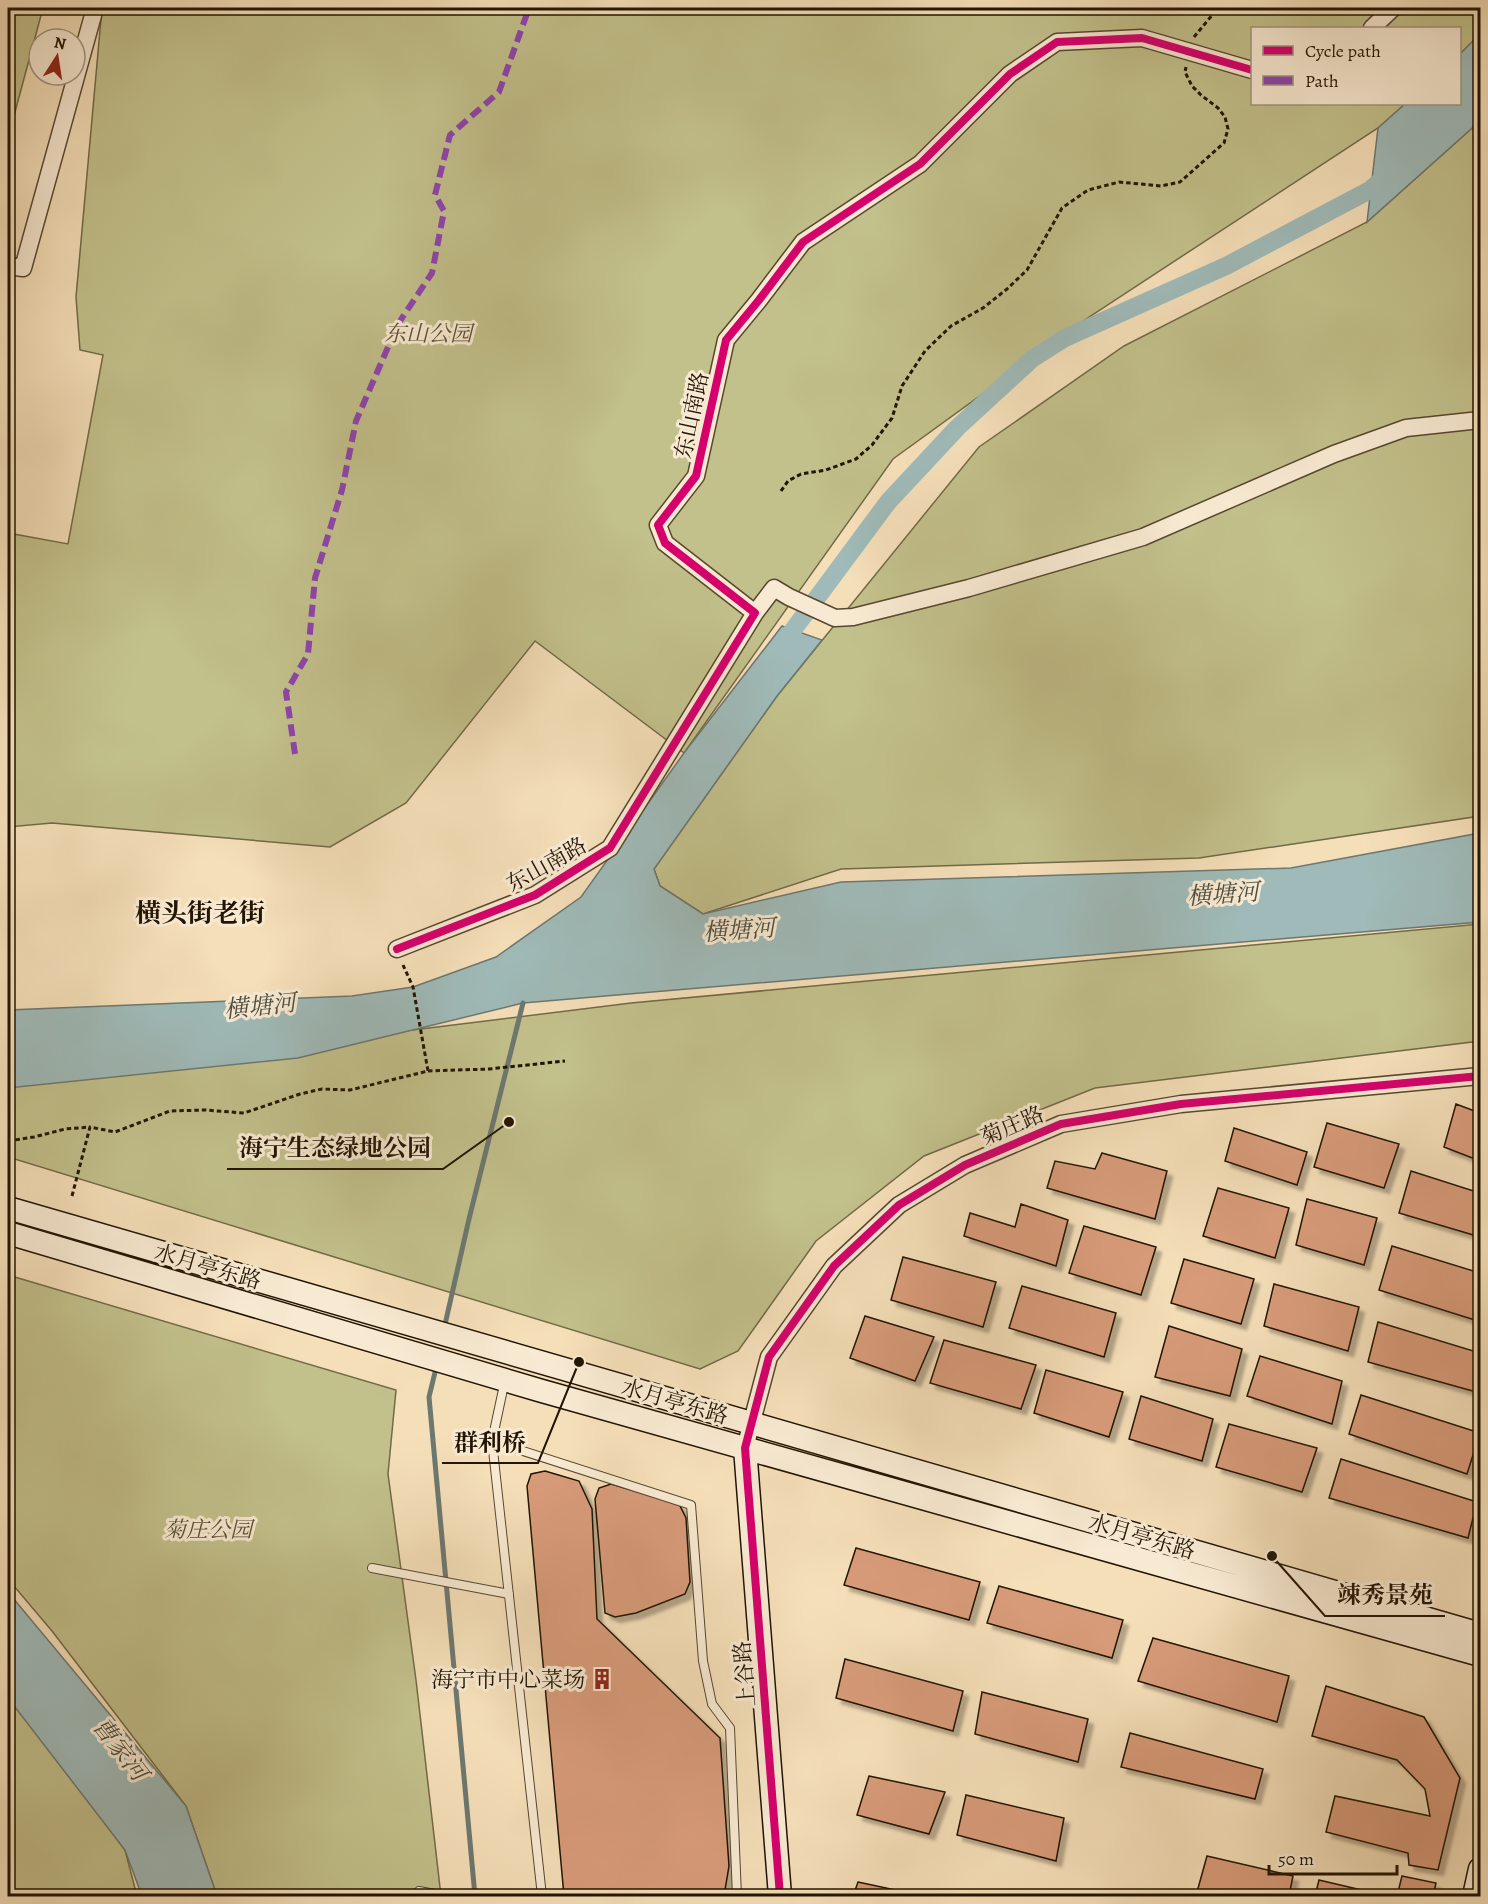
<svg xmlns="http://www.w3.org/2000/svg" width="1488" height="1904" font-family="Alegreya,'Noto Serif SC',serif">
<defs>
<filter id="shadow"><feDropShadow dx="5.5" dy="5.5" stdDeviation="1.5" flood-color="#0004"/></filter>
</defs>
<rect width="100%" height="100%" fill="#f5dfb9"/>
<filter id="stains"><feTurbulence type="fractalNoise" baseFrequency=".00333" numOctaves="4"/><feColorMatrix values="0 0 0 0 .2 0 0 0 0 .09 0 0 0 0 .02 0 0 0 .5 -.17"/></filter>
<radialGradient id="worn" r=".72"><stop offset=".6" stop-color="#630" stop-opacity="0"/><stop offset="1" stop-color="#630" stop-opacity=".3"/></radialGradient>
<path fill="#c2c08b" stroke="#726a47" stroke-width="1.5" d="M8,8H43L8,138Z
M102,8H1480V34L1460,54V28H1252V104H1405L1378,128L1083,321L893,459L684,753L535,641L406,803L330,847L52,823L8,827V533L68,544L103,355L80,350L76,297Z
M1480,121V816L1199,858L841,869L703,914L660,886L654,869L777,696L979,447L1124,346L1367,222Z
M1480,924V1041L1095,1088L924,1156L816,1241L738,1351L700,1369L8,1157V1080L631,1003Z
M8,1275L396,1390L388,1474L416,1680L441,1896H217L186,1806L52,1631L8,1579Z
M8,1693L125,1850L137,1896H13L8,1883Z"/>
<path fill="#9fbab8" stroke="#6d7870" stroke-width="1.5" d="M1480,34V121L1367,222L1378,128L1405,104H1460V54Z
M782,626L822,640L777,696L654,869L660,886L703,914L841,882L1291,868L1480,833V922L523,1003L298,1058L8,1088V1010L352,996L413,987L496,957L581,897L684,753Z
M8,1592L186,1806L217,1896H142L125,1850L8,1698Z"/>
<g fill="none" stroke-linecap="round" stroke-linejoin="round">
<path stroke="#6d7870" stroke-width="5" d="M444,1329L469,1219L523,1003
M437,1364L429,1397L475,1896"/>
<path stroke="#9fbab8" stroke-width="18" d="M779,649L888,502L957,428L1032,359L1065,338L1226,266L1370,190L1388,174"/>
</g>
<path fill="#d89b7a" stroke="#221403" stroke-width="1.5" filter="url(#shadow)" d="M1456,1104L1480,1113V1161L1444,1147Z
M1327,1123L1399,1144L1384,1188L1314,1167Z
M1234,1128L1307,1152L1297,1185L1225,1161Z
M1102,1153L1167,1171L1155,1219L1047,1188L1055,1161L1095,1169Z
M1411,1171L1480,1193V1237L1399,1213Z
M1218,1188L1289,1208L1275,1258L1203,1236Z
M1307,1199L1377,1218L1364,1265L1296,1245Z
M1021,1204L1068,1220L1056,1266L964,1236L970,1213L1015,1227Z
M1084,1226L1156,1247L1141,1295L1069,1273Z
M1392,1246L1480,1273V1306L1478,1321L1379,1290Z
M903,1257L996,1282L983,1327L891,1300Z
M1184,1259L1254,1279L1241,1324L1171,1303Z
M1274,1284L1359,1307L1348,1351L1264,1326Z
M1022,1286L1116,1313L1104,1357L1009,1328Z
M865,1316L934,1337L915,1381L850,1358Z
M1378,1322L1480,1353V1393L1368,1362Z
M1169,1326L1242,1349L1230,1396L1155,1377Z
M944,1340L1036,1365L1021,1409L930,1383Z
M1260,1356L1342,1381L1332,1424L1247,1396Z
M1046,1370L1123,1392L1109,1437L1034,1413Z
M1361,1395L1480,1433L1467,1474L1349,1434Z
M1141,1396L1213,1419L1202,1461L1129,1439Z
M1229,1424L1317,1448L1302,1492L1216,1467Z
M1341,1459L1477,1502L1468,1538L1329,1498Z
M545,1471L579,1481L592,1509L597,1619L720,1738L729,1866L724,1896H564L527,1486L531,1474Z
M611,1484L679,1504L686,1518L690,1582L685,1594L636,1613L615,1617L605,1613L595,1499L599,1488Z
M856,1548L980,1582L969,1620L844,1585Z
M999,1586L1123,1620L1112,1658L987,1623Z
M1153,1638L1289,1676L1277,1722L1138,1681Z
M845,1659L963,1691L953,1731L836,1698Z
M1326,1686L1424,1717L1460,1778L1438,1870L1409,1865L1408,1853L1326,1832L1335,1796L1430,1816L1425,1789L1397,1760L1312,1736Z
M982,1692L1088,1719L1078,1762L975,1734Z
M1130,1733L1263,1769L1255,1799L1121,1767Z
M869,1776L945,1792L929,1834L857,1815Z
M966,1795L1064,1818L1056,1861L957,1835Z
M1207,1856L1293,1876L1289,1896H1214L1197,1892Z
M1402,1876L1436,1883L1433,1896H1397Z
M1319,1880L1387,1896H1315Z
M858,1882L919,1895V1896H853Z"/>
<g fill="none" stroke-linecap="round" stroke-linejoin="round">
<defs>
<path id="lane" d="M505,1380L492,1441L542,1896
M492,1441L691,1505L703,1661L712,1704L730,1728L737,1896
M372,1568L509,1594
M419,1891L445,1896"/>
<path id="street" d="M1372,28L1393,8
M8,266L23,268L95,8
M755,613L774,588L789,597L835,618L853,617L969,588L1143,537L1334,454L1406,428L1480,420
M397,949L535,895L610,848L755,613L665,543L658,525L696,476L726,340L759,300L803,242L920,164L1010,74L1057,42L1142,38L1252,70
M745,1448L769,1357L834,1266L899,1205L965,1165L1061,1124L1181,1104L1480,1076"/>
<path id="secondary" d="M8,1208L1480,1634
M8,1233L542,1391L1480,1655
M745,1448L780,1896
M1474,1896L1480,1869"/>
</defs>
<use href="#lane" stroke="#574730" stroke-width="10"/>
<use href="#street" stroke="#574730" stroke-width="19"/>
<use href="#secondary" stroke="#221403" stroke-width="25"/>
<path stroke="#221403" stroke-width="3" stroke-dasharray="4.5 3" stroke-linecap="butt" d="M1194,37L1218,8
M781,491L788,481L801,474L826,470L856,459L872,445L892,418L902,386L925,351L951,326L983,308L1007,289L1027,270L1062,208L1088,190L1119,182L1161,186L1180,182L1224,143L1228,129L1225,117L1218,108L1201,95L1192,86L1185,72L1186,67
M428,1071L489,1069L565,1061
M8,1141L34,1137L65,1129L90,1127
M72,1196L90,1127L115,1132L170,1111L205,1110L244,1113L300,1094L322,1089L350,1090L428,1071L413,987L403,965"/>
<use href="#lane" stroke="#f8ead2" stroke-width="8"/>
<use href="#street" stroke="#f8ead2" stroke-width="16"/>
<use href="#secondary" stroke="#f8ead2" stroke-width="22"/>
<path stroke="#8e44ad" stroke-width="6" stroke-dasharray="12 6" stroke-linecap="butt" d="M295,754L286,692L308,654L315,578L342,490L356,421L398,324L432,273L444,211L435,195L450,135L499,92L529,8"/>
<defs>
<path id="cycleway" d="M397,949L535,895L610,848L755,613L665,543L658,525L696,476L726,340L759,300L803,242L920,164L1010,74L1057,42L1142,38L1252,70
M780,1896L745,1448L769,1357L834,1266L899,1205L965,1165L1061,1124L1181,1104L1480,1076"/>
</defs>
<use href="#cycleway" stroke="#f8ead2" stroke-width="11"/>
<use href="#cycleway" stroke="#d6006c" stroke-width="8"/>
</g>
<defs>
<symbol id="building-bare" viewBox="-9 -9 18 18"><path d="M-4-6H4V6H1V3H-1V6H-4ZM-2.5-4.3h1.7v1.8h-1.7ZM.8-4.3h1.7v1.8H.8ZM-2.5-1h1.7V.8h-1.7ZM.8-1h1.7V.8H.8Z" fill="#8f2418" stroke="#f8ead2" stroke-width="2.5" paint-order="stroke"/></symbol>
</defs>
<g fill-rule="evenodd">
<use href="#building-bare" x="587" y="1664" width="30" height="30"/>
</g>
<g text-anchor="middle" stroke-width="6" stroke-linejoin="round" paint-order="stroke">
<g font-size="22" font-style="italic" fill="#5a5033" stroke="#f8ead2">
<text x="428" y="341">东山公园</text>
<text x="208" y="1537">菊庄公园</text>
</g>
<g font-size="22" fill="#221403" stroke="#f8ead2">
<text transform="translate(691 415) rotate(-78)" y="8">东山南路</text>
<text transform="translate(546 864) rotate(-29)" y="8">东山南路</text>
<text transform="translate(1012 1125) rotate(-23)" y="8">菊庄路</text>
<text transform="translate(208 1266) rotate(16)" y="8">水月亭东路</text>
<text transform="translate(675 1401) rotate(16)" y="8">水月亭东路</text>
<text transform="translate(1142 1536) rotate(16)" y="8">水月亭东路</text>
<text transform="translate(744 1674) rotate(-95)" y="8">上谷路</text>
</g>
<g font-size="22" fill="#221403" stroke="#f8ead2" text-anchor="end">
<text x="585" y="1687">海宁市中心菜场</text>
</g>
<g font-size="24" font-style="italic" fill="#4e4e42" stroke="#f8ead2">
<text transform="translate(1223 894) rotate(-4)" y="8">横塘河</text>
<text transform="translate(739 930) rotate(-4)" y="8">横塘河</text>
<text transform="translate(260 1006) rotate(-6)" y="8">横塘河</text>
<text transform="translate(120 1749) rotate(52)" y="8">曹家河</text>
</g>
<g font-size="26" font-weight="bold" fill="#221403" stroke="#f8ead2">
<text x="200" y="922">横头街老街</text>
</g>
</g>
<path fill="none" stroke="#221403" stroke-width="2" d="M509 1122L443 1169H227M579 1362L538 1463H442M1272 1556L1325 1616H1445"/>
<g fill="#221403" stroke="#f8ead2" stroke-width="2">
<circle cx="509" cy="1122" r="6"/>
<circle cx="579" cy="1362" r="6"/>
<circle cx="1272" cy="1556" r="6"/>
</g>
<g font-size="24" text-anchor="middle" font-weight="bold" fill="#221403" stroke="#f8ead2" stroke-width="6" stroke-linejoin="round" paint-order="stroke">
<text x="335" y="1156">海宁生态绿地公园</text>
<text x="490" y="1451">群利桥</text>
<text x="1385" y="1603">竦秀景苑</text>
</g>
<rect width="1488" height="1904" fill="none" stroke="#f5dfb9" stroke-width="30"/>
<rect x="9" y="9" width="1470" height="1886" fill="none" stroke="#221403" stroke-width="3"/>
<rect x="15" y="15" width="1458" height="1874" fill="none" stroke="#221403" stroke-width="1.5"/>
<rect x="1251" y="27" width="210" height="78" fill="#f8ead2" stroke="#a2947f" stroke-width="1.5"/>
<rect x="1263" y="46" width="30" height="9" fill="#d6006c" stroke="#a2947f" stroke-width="1.5"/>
<text x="1305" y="57" font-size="18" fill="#221403">Cycle path</text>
<rect x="1263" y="76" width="30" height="9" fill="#8e44ad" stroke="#a2947f" stroke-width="1.5"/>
<text x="1305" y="87" font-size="18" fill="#221403">Path</text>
<g transform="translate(57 57) rotate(12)"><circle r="28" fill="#f8ead2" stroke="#a2947f" stroke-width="1.5"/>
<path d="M0-4.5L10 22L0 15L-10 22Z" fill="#8f2418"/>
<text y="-9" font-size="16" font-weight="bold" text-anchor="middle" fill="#221403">N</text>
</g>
<path d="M1269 1865v9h128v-9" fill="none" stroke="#221403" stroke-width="3"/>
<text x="1278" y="1865" font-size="18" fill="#221403" stroke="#f8ead2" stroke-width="4.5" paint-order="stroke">50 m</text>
<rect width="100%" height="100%" filter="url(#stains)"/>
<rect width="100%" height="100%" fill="url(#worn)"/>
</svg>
